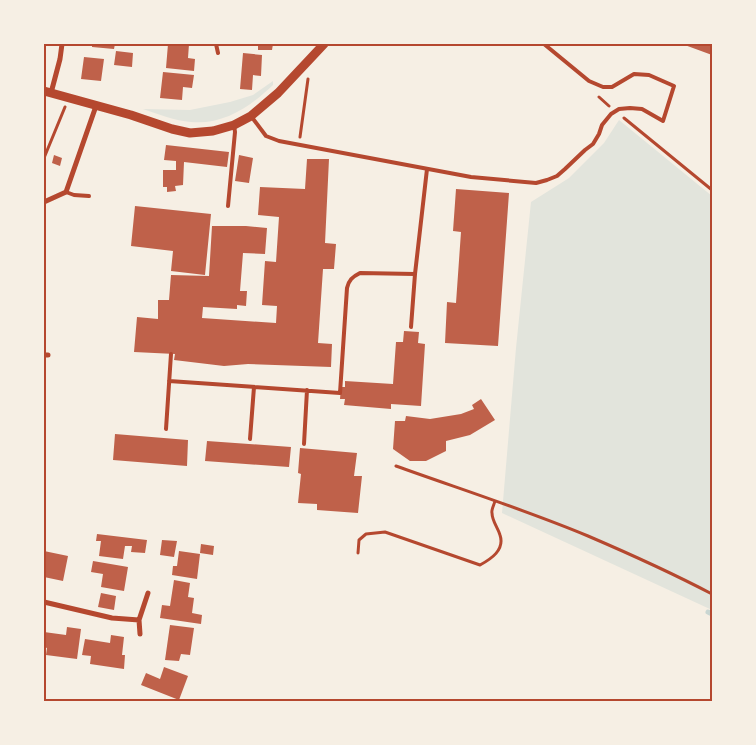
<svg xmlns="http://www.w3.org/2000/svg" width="756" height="745" font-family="Lato,sans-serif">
<rect width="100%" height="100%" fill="#f6efe4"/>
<path fill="#e2e4dc" d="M273,81V85C251,106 224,125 191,122C175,121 158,114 143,109L190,110L230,102L253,95Z
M619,120L712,196V610L502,513L516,348L531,202L569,178L604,143Z"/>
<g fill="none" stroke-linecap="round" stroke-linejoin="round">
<path stroke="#c9d6d2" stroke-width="5" d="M708,612L712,614"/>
</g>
<path fill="#bf614a" d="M92,44H115L114,49L92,47Z
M168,44H189L188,58L195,59L194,71L166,68Z
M258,44H273L272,50H258Z
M682,44H712V55Z
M116,51L133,53L132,67L114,65Z
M243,53L262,55L261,76L253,75L252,90L240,89Z
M84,57L104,59L101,81L81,79Z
M163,72L194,75L192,88L183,87L182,100L160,98Z
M166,145L229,152L227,167L184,162L183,185L175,186L176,191L167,192V187H163V170H176V161L164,160Z
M54,155L62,158L60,166L52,163Z
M239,155L253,158L249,183L235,181Z
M307,159H329L325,243L336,244L334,269H323L318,343L332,344L331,367L248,364L224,366L174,360L175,354L134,352L137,317L158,319V300H169L171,275L209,276L212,226H246L267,228L265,254L243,253L240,291H247L246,306L237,305V309L203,307L202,318L276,323L277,306L262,305L265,261L276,262L279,217L258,215L260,187L305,189Z
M456,189L509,193L498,346L445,343L447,302L456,303L461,232L453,231Z
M135,206L211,214L205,275L171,271L173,251L131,246Z
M404,331L419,332L418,343L425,344L421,406L391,404V409L344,405L345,399H340L341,387H345V381L393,384L396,342H403Z
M481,399L495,420L470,435L446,441V451L426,461H410L393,449L395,421H405L406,416L430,419L461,414L474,409L472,405Z
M115,434L188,440L187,466L113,460Z
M207,441L291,447L289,467L205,461Z
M300,448L357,453L354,476H362L358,513L317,510V504L298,503L301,474L298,473Z
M97,534L147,540L145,553L131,552L132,546H125L123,559L99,556L101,541H96Z
M162,540L177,541L174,557L160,555Z
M201,544L214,546L213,555L200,553Z
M44,551L68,556L63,581L44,577Z
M179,551L200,554L197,579L172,575L173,566H177Z
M93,561L128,567L124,591L101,587L103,574L91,572Z
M174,580L190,583L188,597L194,598L192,613L202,615L201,624L160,618L162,605L170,606Z
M101,593L116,596L114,610L98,607Z
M170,625L194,628L190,655L181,654L179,661L165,660Z
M67,627L81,629L77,659L46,655L47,648L44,647V632L66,635Z
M111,635L124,637L122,655H125L124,669L90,664L91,656L82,655L85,639L110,643Z
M164,667L188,676L179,700L141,685L146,673L160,679Z"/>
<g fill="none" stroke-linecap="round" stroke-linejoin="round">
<path stroke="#b5482f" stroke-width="3" d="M599,97L609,106
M624,118L712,190
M300,137L308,79
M44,158L65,107
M396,466C460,489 526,510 588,536C630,554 672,573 712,594
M358,553L359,540L366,534L385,532L480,565C491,559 505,550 500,535C498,528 492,521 492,513C491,510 494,505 495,501"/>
<path stroke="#b5482f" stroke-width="4" d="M216,44L218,53
M251,116L266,136L279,141L471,177L536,183L547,180L557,176L565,169L585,150L593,144L599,134L602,125L611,114L619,109L630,108L642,109L663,121L674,86L649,75L634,74L612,87H603L589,81L544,44
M66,192L74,195L89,196
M228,206L235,132L234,125
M411,327L415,274L427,169
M169,381L340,393L347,288C349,280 352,277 360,273L415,274
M166,429L171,354
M250,439L254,387
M304,444L307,390"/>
<path stroke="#b5482f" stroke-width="5" d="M51,93L60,59L62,44
M44,202L66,192L96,106
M44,355H48
M44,602L112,618L139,620
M140,634L139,620L148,593"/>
<path stroke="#b5482f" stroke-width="9" d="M44,91L131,115L172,129L190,133L213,131L234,125L251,116L278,93L324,44"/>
</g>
<rect width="756" height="745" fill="none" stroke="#f6efe4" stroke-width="90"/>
<rect x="45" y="45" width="666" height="655" fill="none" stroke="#b5482f" stroke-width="2"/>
</svg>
